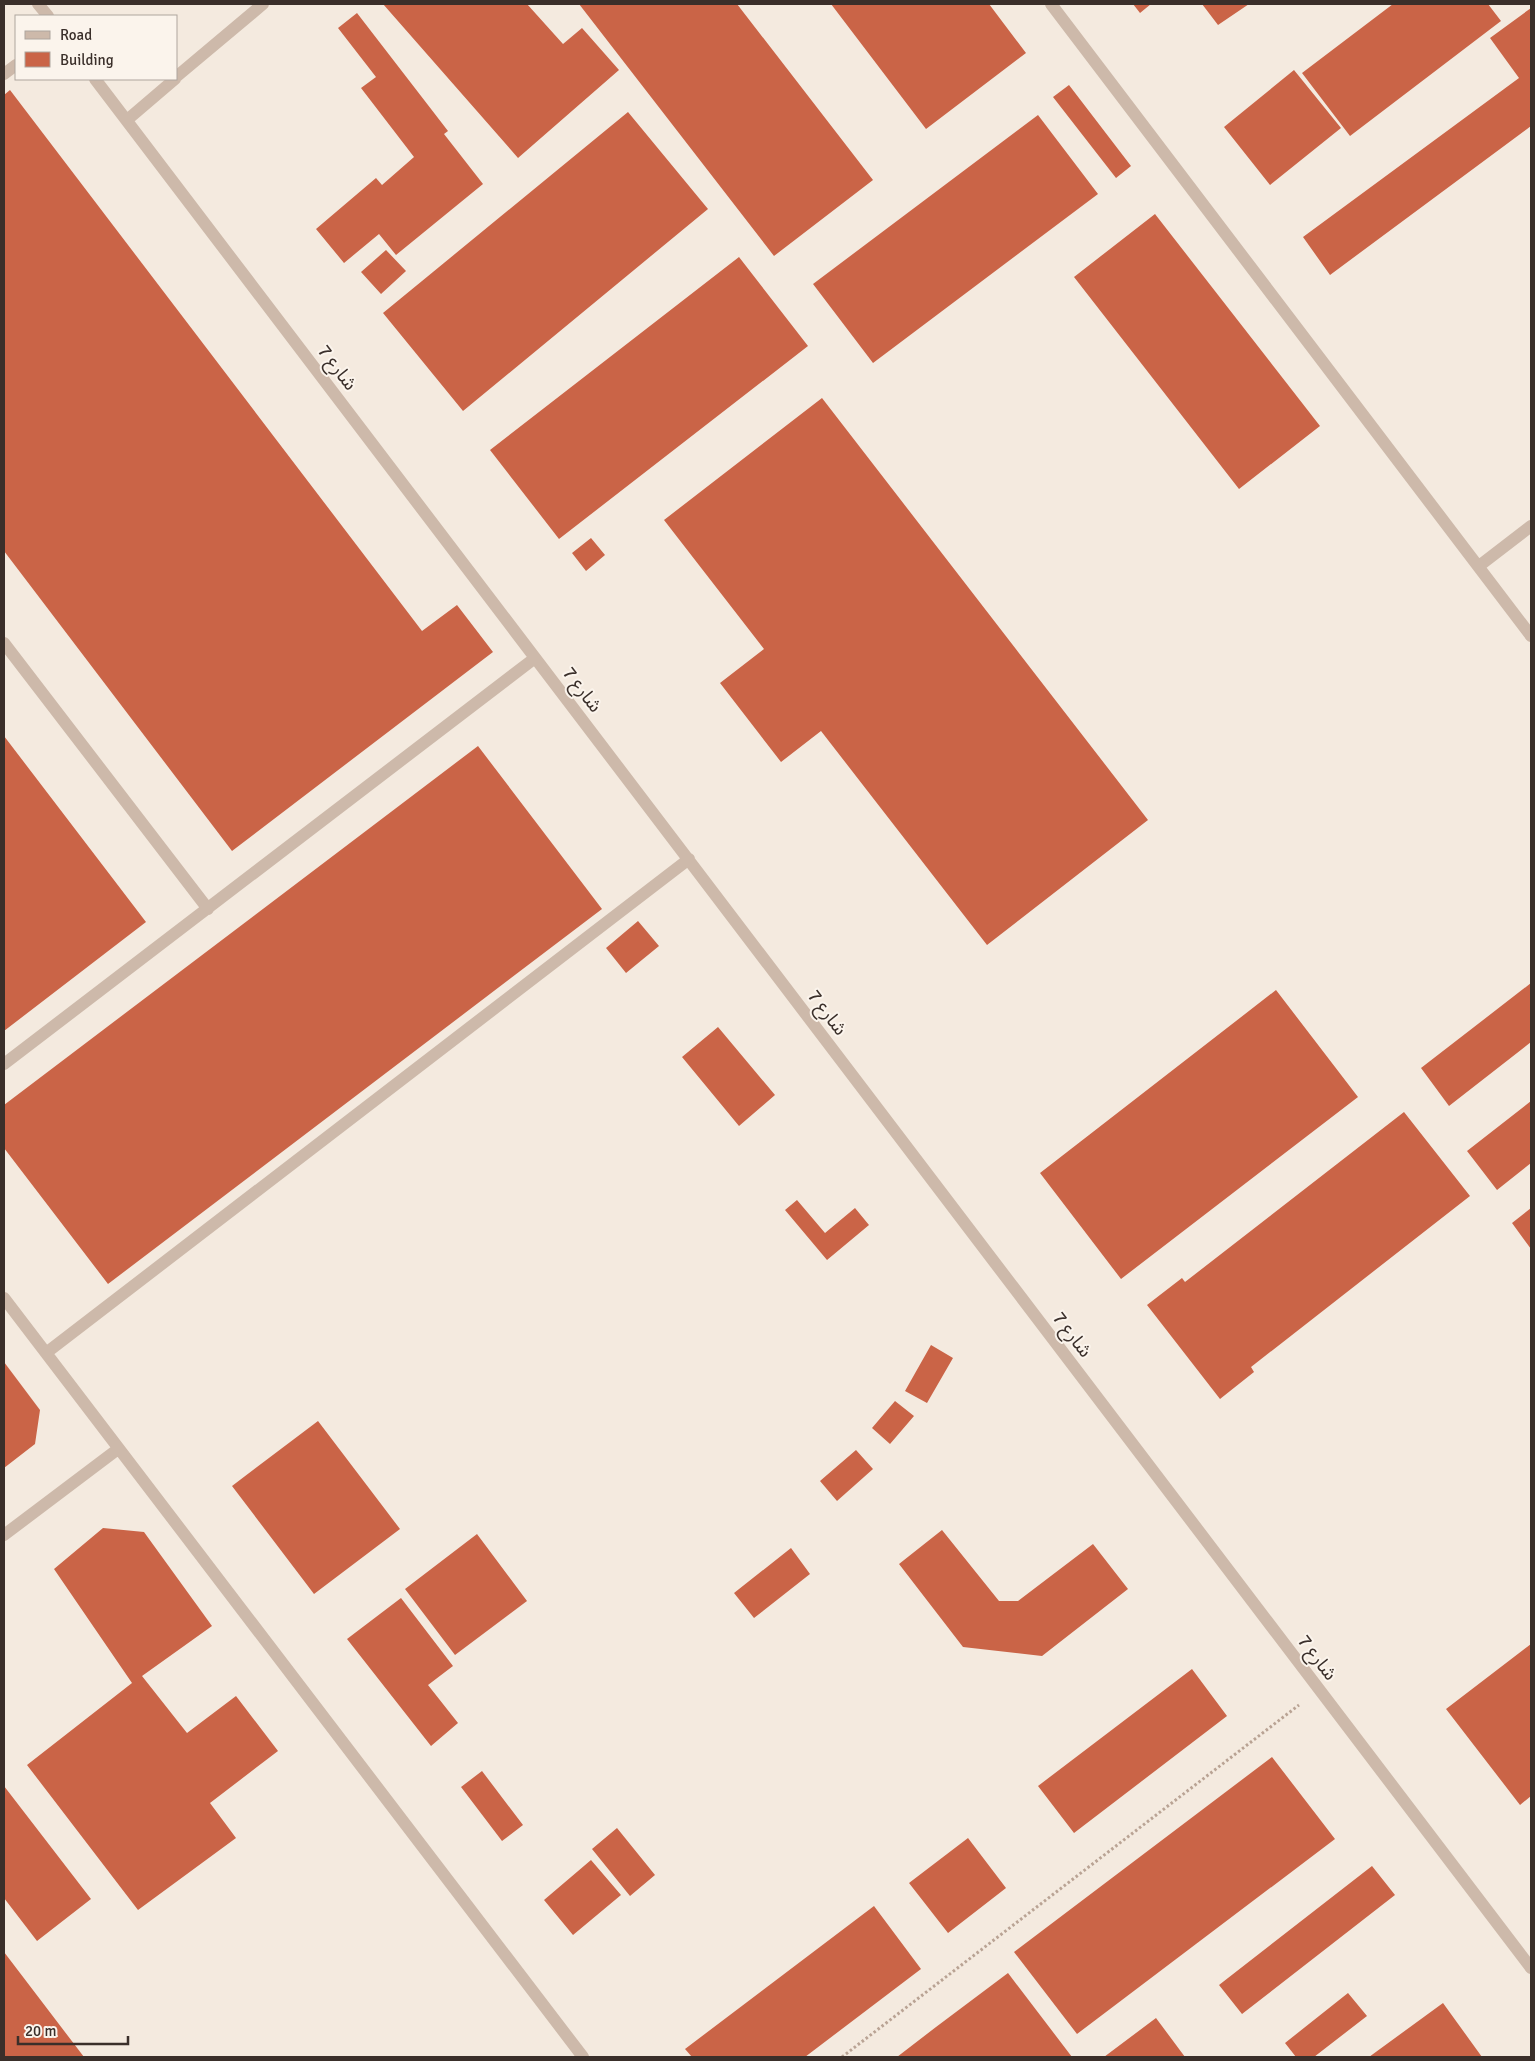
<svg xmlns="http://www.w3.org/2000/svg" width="1535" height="2061" font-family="Signika,'Noto Sans Arabic',sans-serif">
<rect width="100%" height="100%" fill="#f4eadf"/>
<path fill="#ca6447" d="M383,4H527L563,44L582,28L619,70L518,158Z
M579,4H737L873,180L774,256Z
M831,4H989L1026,53L926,129Z
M1133,4H1151L1140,13Z
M1202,4H1249L1218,25Z
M1393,4H1488L1501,21L1350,136L1302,73Z
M1531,8V126L1330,275L1303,237L1519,78L1490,38Z
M357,13L448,131L444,134L483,184L396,255L379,234L344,263L316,229L376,178L382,185L414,157L361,88L376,77L338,28Z
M1294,70L1341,128L1270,185L1224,127Z
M1069,85L1131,166L1116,178L1053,97Z
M10,90L422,631L457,605L493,652L232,851L4,551V95Z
M628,112L708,209L463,411L383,313Z
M1038,115L1098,194L873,363L813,284Z
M1155,214L1320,426L1239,489L1074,277Z
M386,250L406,271L381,294L361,272Z
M739,257L808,346L559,539L490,450Z
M822,398L1148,820L987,945L821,731L781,762L720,683L764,649L664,520Z
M591,538L605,555L586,571L572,553Z
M4,736L146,922L4,1031Z
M478,746L602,909L108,1284L4,1148V1105Z
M638,921L659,946L626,973L606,948Z
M1531,983V1042L1449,1106L1421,1068Z
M1276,990L1358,1097L1121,1279L1040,1173Z
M718,1027L775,1095L739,1126L682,1057Z
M1531,1101V1163L1497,1190L1467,1151Z
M1404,1112L1470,1196L1251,1367L1254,1372L1220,1399L1147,1305L1182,1278L1185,1282Z
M797,1200L825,1233L855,1208L869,1225L827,1260L785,1210Z
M1531,1208V1249L1512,1223Z
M931,1345L953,1358L927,1403L905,1391Z
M4,1362L40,1410L35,1444L4,1468Z
M895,1401L914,1416L890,1444L872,1428Z
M318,1421L400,1529L314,1594L232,1486Z
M856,1450L873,1469L837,1501L820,1481Z
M103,1528L144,1532L212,1626L142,1676L187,1733L236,1696L278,1751L210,1803L236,1838L138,1910L27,1765L132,1683L54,1569Z
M942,1530L999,1601H1018L1093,1544L1128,1589L1042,1656L963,1647L899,1564Z
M477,1534L527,1601L455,1655L405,1589Z
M791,1548L810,1574L754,1618L734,1593Z
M401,1598L453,1666L428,1685L458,1723L431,1746L347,1639Z
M1531,1644V1796L1520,1805L1446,1709Z
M1192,1669L1227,1716L1074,1833L1038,1786Z
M1272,1757L1335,1839L1077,2034L1014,1952Z
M482,1771L523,1825L502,1841L461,1787Z
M4,1786L91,1899L37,1941L4,1898Z
M617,1828L655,1875L630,1896L592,1849Z
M968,1838L1006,1888L948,1933L909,1883Z
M591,1860L621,1895L573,1935L544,1900Z
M1372,1866L1395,1895L1242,2014L1219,1985Z
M874,1906L921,1969L805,2057H692L685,2049Z
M4,1952L84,2057H4Z
M1008,1973L1072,2057H897L936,2027Z
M1348,1993L1367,2016L1314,2057H1296L1285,2043Z
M1443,2003L1482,2057H1369Z
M1156,2018L1185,2057H1104Z"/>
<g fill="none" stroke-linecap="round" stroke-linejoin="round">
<path stroke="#b9a394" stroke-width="3" stroke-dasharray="2.5 2.5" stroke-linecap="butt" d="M842,2057L1299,1705"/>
<path stroke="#cdb9aa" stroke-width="12" d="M38,4L48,16
M1051,4L1531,636
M4,74L16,65
M176,77L263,4
M95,79L1531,1968
M127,120L175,79
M1479,566L1531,526
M4,643L208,909
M4,1064L535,658
M4,1298L583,2057
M46,1353L689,859
M4,1535L118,1449"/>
</g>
<g text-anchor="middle" stroke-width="4" stroke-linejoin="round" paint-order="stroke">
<g font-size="19" fill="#3a2f2a" stroke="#fbf4ec">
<text transform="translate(338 367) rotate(53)" y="7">شارع 7</text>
<text transform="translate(583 689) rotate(53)" y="7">شارع 7</text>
<text transform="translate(828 1012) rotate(53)" y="7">شارع 7</text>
<text transform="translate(1073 1334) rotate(53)" y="7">شارع 7</text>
<text transform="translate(1318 1657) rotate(53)" y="7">شارع 7</text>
</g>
</g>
<rect width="1535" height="2061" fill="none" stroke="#3a2f2a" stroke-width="10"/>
<rect x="15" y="15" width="162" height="65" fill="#fbf4ec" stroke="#aea59e"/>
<rect x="25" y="31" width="25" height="8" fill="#cdb9aa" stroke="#aea59e"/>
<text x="60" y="40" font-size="15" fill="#3a2f2a">Road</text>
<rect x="25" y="52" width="25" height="15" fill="#ca6447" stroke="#aea59e"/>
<text x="60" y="65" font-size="15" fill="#3a2f2a">Building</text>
<path d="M18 2036v8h110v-8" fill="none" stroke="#3a2f2a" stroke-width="2.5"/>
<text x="25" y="2036" font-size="15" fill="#3a2f2a" stroke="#fbf4ec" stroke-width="4" paint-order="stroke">20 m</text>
</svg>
